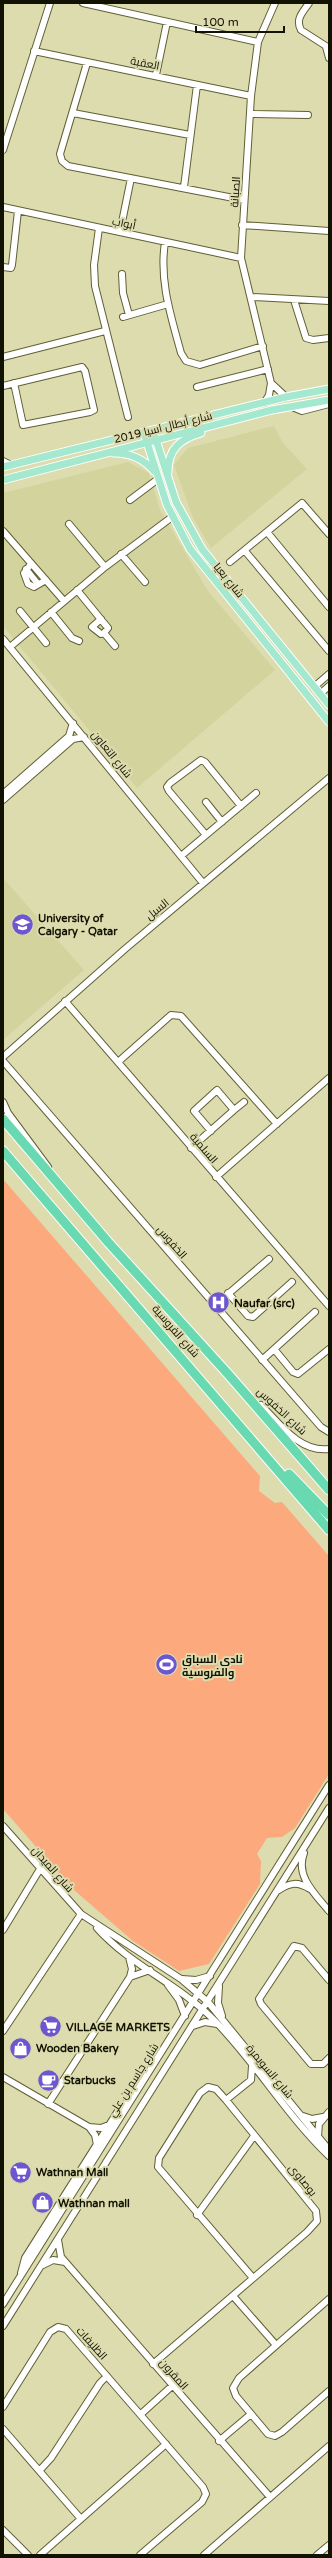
<svg xmlns="http://www.w3.org/2000/svg" width="332" height="2558" font-family="'Varela Round',Cairo,sans-serif">
<rect width="100%" height="100%" fill="#dddcaf"/>
<path fill="#d3d39e" d="M274,426L283,443L307,469L211,548L193,518L174,465L188,448Z
M128,462L149,473L160,510L208,591L275,670L137,788L3,626V493Z
M3,878L84,970L3,1040Z"/>
<path fill="#fca97e" d="M3,1179L260,1476L259,1491L275,1503L282,1502L329,1556V1774L295,1828L282,1837L267,1838L257,1854L261,1861L260,1884L209,1964L179,1971L133,1941L74,1890L3,1809Z"/>
<g fill="none" stroke-linecap="round" stroke-linejoin="round">
<defs>
<path id="minor" d="M83,3L258,42
M309,3C303,12 295,19 301,30L329,48
M326,47L329,58
M34,51L251,96
M87,63L60,154L62,161L68,166L244,200
M156,75L167,22
M73,113L190,135
M250,114L308,115
M3,150L50,3
M184,187L197,85
M3,207L241,258
M242,225L329,231
M99,228L94,265L95,286L128,417
M120,232L131,178
M165,242C159,281 171,316 181,353L186,361L200,365L263,346
M3,267L11,268L12,265L18,211
M122,274L123,293L129,315
M252,297L329,301
M294,300L306,338L313,340L329,338
M123,317L168,304
M3,357L105,331
M271,383L286,397
M3,386L82,367L85,371L94,410L90,412L23,425L14,383
M197,387L268,369
M264,403L269,395L271,383L241,258L251,96L258,42L275,3
M292,407L302,411L329,404
M3,461L11,465
M130,500L158,479
M69,524L105,567
M3,531L64,601
M267,532L329,607
M245,551L329,651
M121,554L145,582
M230,562L302,503L329,534
M31,564L24,573L28,584L34,587L46,580
M26,569L38,584
M77,590L108,628L104,633
M20,611L46,643
M51,612L72,638L79,641
M101,619L92,627L101,634L104,633L115,646
M3,639L203,883
M10,647L105,567L172,517
M314,687L329,674
M320,694L329,686
M3,794L69,736L73,723
M3,800L73,739L84,737
M206,802L222,822
M206,835L169,791L167,787L170,783L201,760L205,762L241,806
M181,856L256,793
M65,1001L329,1306
M3,1057L125,949L329,778
M3,1061L321,1427L329,1432
M118,1062L171,1015L181,1016L277,1124
M3,1102L8,1113L48,1167
M234,1110L244,1102
M191,1148L234,1110L217,1090L194,1111L211,1131
M216,1177L329,1078
M228,1293L248,1316L253,1317L292,1282
M214,1306L269,1259
M274,1349L293,1372L298,1374L329,1349
M262,1360L315,1312
M261,1405C279,1423 300,1453 329,1449
M3,1826L81,1914L181,1979L208,2002L329,2150
M304,1853C295,1876 315,1894 329,1911
M279,1890C291,1882 298,1882 310,1889
M97,1928C130,1965 178,1984 213,2019C255,2061 286,2115 329,2156
M3,1930L40,1869
M130,1977L150,1970
M182,1979L196,1980L210,1976
M329,1980L302,1948L294,1946L259,1999L261,2004L311,2064H323L329,2058
M168,1985L179,2000L185,2016
M219,1986L218,2003L222,2016
M193,2026L205,2022L217,2024
M3,2031L81,1914
M3,2077L89,2127L101,2128L109,2125
M226,2100L251,2080L252,2066
M48,2104L130,1977L132,1969L129,1957
M303,2116L312,2119L323,2117
M89,2127L95,2135L97,2145
M318,2136L319,2124L329,2112
M197,2215L254,2136
M58,2240L61,2257L270,2497
M43,2265L53,2260L65,2262
M21,2273L25,2258L118,2111L130,2099
M233,2296L276,2345
M329,2299L239,2378L233,2388L236,2396L268,2434L275,2436L282,2432L329,2391
M3,2304L329,1785
M3,2326L329,1808
M153,2364L307,2232L317,2221L316,2211L226,2100L216,2089L208,2087L200,2093L159,2158L158,2167L253,2278
M3,2407L50,2332L58,2327L66,2329L203,2487L206,2494L202,2502L140,2555
M141,2414L172,2386
M3,2429L81,2519
M219,2441L251,2414
M40,2470L51,2458L100,2383L107,2376
M3,2530L28,2555
M40,2555L166,2444
M204,2555L329,2446
M317,2555L329,2545"/>
<path id="major" d="M144,433L167,505L190,549L329,722
M155,437L176,502L202,549L329,705
M114,453C129,453 144,459 154,471
M3,467L286,397L329,389
M168,472C168,449 180,439 201,433
M3,480L272,410L329,400"/>
<path id="highway" d="M3,1119L108,1242L228,1374L329,1490
M3,1151L329,1530
M289,1474L329,1515"/>
</defs>
<use href="#minor" stroke="#605f36" stroke-width="8"/>
<use href="#major" stroke="#fff" stroke-width="9"/>
<use href="#highway" stroke="#fff" stroke-width="11"/>
<use href="#minor" stroke="#fff" stroke-width="6"/>
<use href="#major" stroke="#a5e8d0" stroke-width="7"/>
<use href="#highway" stroke="#69d9b1" stroke-width="9"/>
</g>
<defs>
<symbol id="university-disc" viewBox="-11 -11 22 22"><circle r="9.5" fill="#6d56d0" stroke="#dddcaf"/><path d="M0-5L7-2L0 1L-7-2ZM-4 1L0 2.5L4 1V4Q0 6-4 4Z" fill="#fff"/></symbol>
<symbol id="hospital-disc" viewBox="-11 -11 22 22"><circle r="9.5" fill="#6d56d0" stroke="#dddcaf"/><path d="M-5-5h3v3.5h4V-5h3V5h-3V1.5h-4V5h-3Z" fill="#fff"/></symbol>
<symbol id="stadium-disc" viewBox="-11 -11 22 22"><circle r="9.5" fill="#6d56d0" stroke="#dddcaf"/><path d="M0-5a6.5 5 0 1 0 0 10a6.5 5 0 1 0 0-10ZM-3.5-1.8h7v3.6h-7Z" fill="#fff"/></symbol>
<symbol id="supermarket-disc" viewBox="-11 -11 22 22"><circle r="9.5" fill="#6d56d0" stroke="#dddcaf"/><path d="M-6-5.5h2.5l.6 2H6L4.5 2H-2.5L-4.4-4H-6ZM-1.5 3.2a1.3 1.3 0 1 0 .1 0ZM3 3.2a1.3 1.3 0 1 0 .1 0Z" fill="#fff"/></symbol>
<symbol id="shop-disc" viewBox="-11 -11 22 22"><circle r="9.5" fill="#6d56d0" stroke="#dddcaf"/><path d="M-5-2.5h2.3a2.7 3.5 0 0 1 5.4 0H5L5.5 6h-11ZM-1.5-2.5h3a1.5 2.3 0 0 0-3 0Z" fill="#fff"/></symbol>
<symbol id="cafe-disc" viewBox="-11 -11 22 22"><circle r="9.5" fill="#6d56d0" stroke="#dddcaf"/><path d="M-5.5-4.5H6V0H3Q3 3.5 0 3.5H-2.5Q-5.5 3.5-5.5 0ZM3-3.2v2h1.7v-2ZM-6 4.5H4V6H-6Z" fill="#fff"/></symbol>
</defs>
<g fill-rule="evenodd">
<use href="#university-disc" x="10" y="912" width="25" height="25"/>
<use href="#hospital-disc" x="206" y="1290" width="25" height="25"/>
<use href="#stadium-disc" x="154" y="1652" width="25" height="25"/>
<use href="#supermarket-disc" x="38" y="2014" width="25" height="25"/>
<use href="#shop-disc" x="8" y="2036" width="25" height="25"/>
<use href="#cafe-disc" x="36" y="2068" width="25" height="25"/>
<use href="#supermarket-disc" x="8" y="2160" width="25" height="25"/>
<use href="#shop-disc" x="30" y="2190" width="25" height="25"/>
</g>
<g text-anchor="middle" stroke-width="4" stroke-linejoin="round" paint-order="stroke">
<g font-size="11" fill="#121203" stroke="#dddcaf">
<text transform="translate(145 63) rotate(11)" y="4">العقبة</text>
<text transform="translate(235 192) rotate(-86)" y="4">الصبانة</text>
<text transform="translate(124 223) rotate(12)" y="4">أبواب</text>
<text transform="translate(163 427) rotate(-14)" y="4">شارع أبطال اسيا 2019</text>
<text transform="translate(229 580) rotate(51)" y="4">شارع بعيا</text>
<text transform="translate(112 754) rotate(51)" y="4">شارع التعاون</text>
<text transform="translate(157 909) rotate(-39)" y="4">السيل</text>
<text transform="translate(204 1148) rotate(49)" y="4">السلمية</text>
<text transform="translate(172 1242) rotate(49)" y="4">الخفوس</text>
<text transform="translate(176 1331) rotate(49)" y="4">شارع الفروسية</text>
<text transform="translate(282 1411) rotate(43)" y="4">شارع الخفوس</text>
<text transform="translate(53 1869) rotate(49)" y="4">شارع الميدان</text>
<text transform="translate(270 2071) rotate(50)" y="4">شارع السويمرة</text>
<text transform="translate(133 2080) rotate(-58)" y="4">شارع جاسم بن علي</text>
<text transform="translate(303 2180) rotate(51)" y="4">بوصاوى</text>
<text transform="translate(92 2343) rotate(48)" y="4">الظليفات</text>
<text transform="translate(174 2374) rotate(49)" y="4">المقرون</text>
</g>
<g font-size="11" font-weight="bold" fill="#121203" stroke="#dddcaf" text-anchor="start">
<text x="38" y="922">University of<tspan x="38" dy="13">Calgary - Qatar</tspan></text>
<text x="234" y="1307">Naufar (src)</text>
<text x="182" y="1663">نادي السباق<tspan x="182" dy="13">والفروسية</tspan></text>
<text x="66" y="2031">VILLAGE MARKETS</text>
<text x="36" y="2052">Wooden Bakery</text>
<text x="64" y="2084">Starbucks</text>
<text x="36" y="2176">Wathnan Mall</text>
<text x="58" y="2207">Wathnan mall</text>
</g>
</g>
<rect width="332" height="2558" fill="none" stroke="#121203" stroke-width="8"/>
<path d="M196 26v6h88v-6" fill="none" stroke="#121203" stroke-width="2"/>
<text x="202" y="26" font-size="12" fill="#121203" stroke="#dddcaf" stroke-width="3" paint-order="stroke">100 m</text>
</svg>
